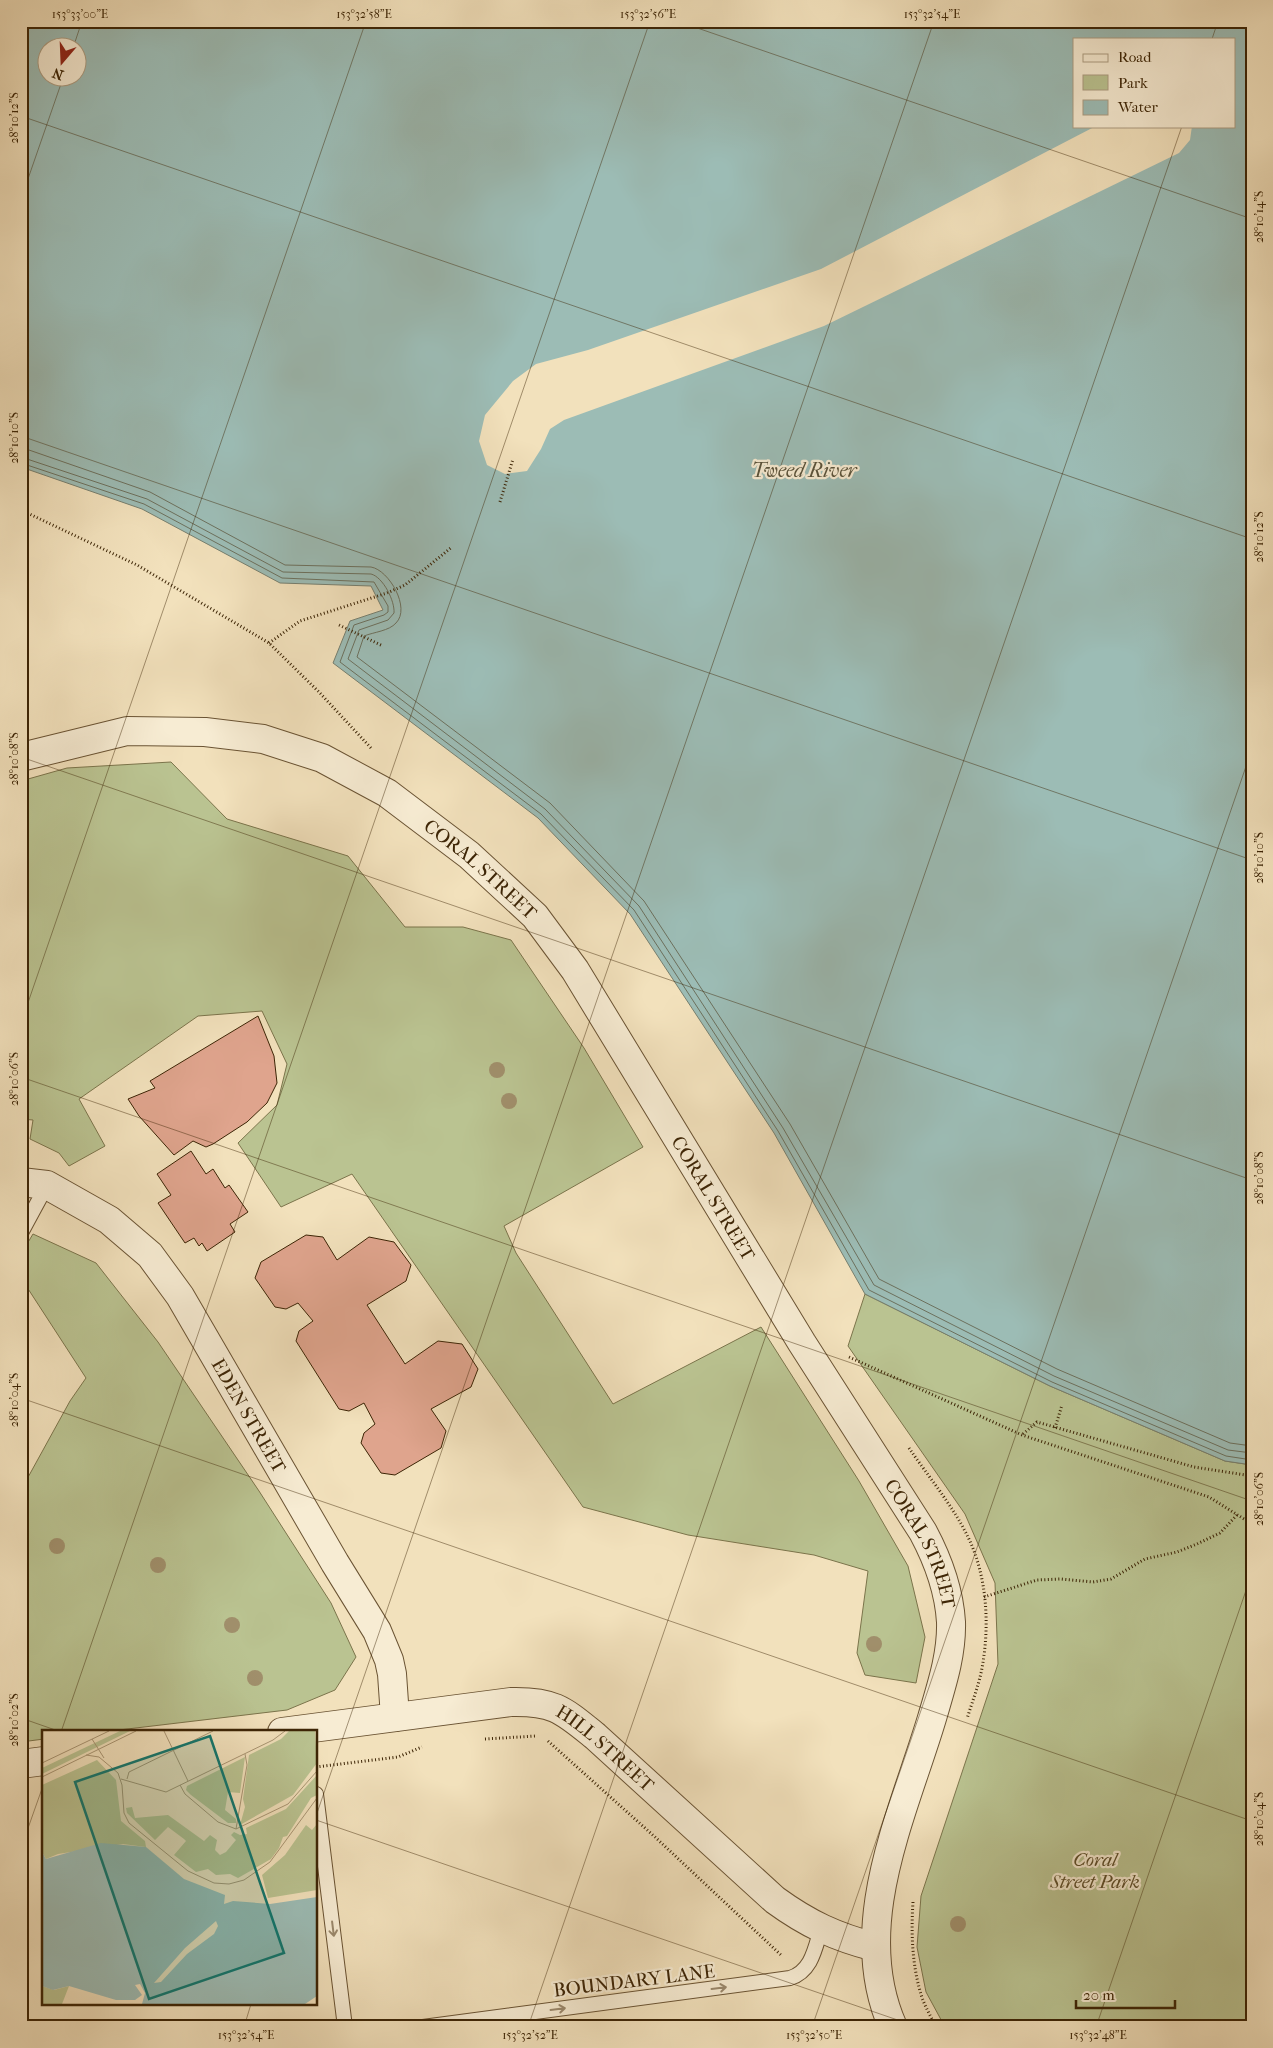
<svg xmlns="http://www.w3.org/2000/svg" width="1273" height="2048" font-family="'IM FELL French Canon',serif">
<rect width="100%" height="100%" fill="#f2e1bc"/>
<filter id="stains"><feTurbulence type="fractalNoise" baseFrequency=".004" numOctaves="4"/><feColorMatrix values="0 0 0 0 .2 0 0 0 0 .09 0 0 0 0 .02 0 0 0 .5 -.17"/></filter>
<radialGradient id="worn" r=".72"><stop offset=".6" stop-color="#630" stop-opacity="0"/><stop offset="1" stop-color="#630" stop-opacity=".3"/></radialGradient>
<path fill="#bac391" stroke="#7b744b" d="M171,762L227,819L348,856L405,927H463L511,940L584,1048L643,1147L504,1226L516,1253L613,1404L761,1327L859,1481L908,1566L925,1637L916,1683L865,1675L857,1653L868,1571L814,1555L688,1535L583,1507L352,1174L281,1207L238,1143L277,1105L287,1064L262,1011L198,1016L79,1099L105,1146L69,1166L59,1153L30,1139L33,1120L21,1119V781L67,768Z
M33,1234L96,1263L158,1342L259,1491L331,1603L356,1657L335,1690L287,1710L102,1732H44V1739L21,1742V1490L70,1401L86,1378L21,1278V1254Z
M865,1294L1050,1386L1225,1461L1252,1465V2027H945L926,1992L917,1947L921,1896L998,1664L995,1583L965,1514L848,1346Z"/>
<path fill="#9cbcb5" stroke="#767f6f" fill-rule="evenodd" d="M21,21H1252V1465L1225,1461L1050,1386L865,1294L774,1133L630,914L538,818L333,663L350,621L383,610L371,586L280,583L142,509L21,467ZM1074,39H1234V126H1074ZM48,48H78V78H48Z"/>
<path fill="#f2e1bc" d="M1096,126H1192L1190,140L1179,153L824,326L564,420L550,429L541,449L527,471L505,474L487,465L479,441L485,415L513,381L536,364L588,350L821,269Z"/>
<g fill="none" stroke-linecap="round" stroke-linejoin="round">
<path stroke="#6c705d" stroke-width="1" d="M21,449L29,450L150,492L285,565L371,567C389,570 411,608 396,623C389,631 374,632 364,636L357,657L550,803L644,901L790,1124L879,1279L1057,1369L1230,1443L1252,1446
M21,457L147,499L283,572L371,574C383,577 395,601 394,613L388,620L359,630L348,659L545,809L639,906L783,1128L874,1285L1054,1376L1228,1450L1252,1453
M21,463L144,504L282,578L374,582L388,606V612L384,615L354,625L340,662L541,814L634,910L778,1131L869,1290L1052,1382L1226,1456L1252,1460"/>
</g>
<path fill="#dfa48d" stroke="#3c2405" d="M258,1016L274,1056L277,1083L267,1103L247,1122L213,1144L206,1147L193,1141L174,1155L139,1116L128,1099L155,1088L150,1081Z
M191,1151L206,1174L213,1169L225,1188L229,1185L248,1212L230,1224L235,1232L207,1251L202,1243L199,1246L194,1238L185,1243L158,1203L171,1195L157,1174Z
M306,1235L323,1237L337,1260L369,1237L394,1242L411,1265L406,1281L367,1305L405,1364L438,1341L462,1344L478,1369L471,1387L431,1409L446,1431L441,1448L395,1475L381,1473L361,1443L364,1433L375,1424L364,1403L349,1411L339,1409L296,1341L299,1331L313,1321L298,1303L286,1309L275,1307L255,1278L261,1262Z"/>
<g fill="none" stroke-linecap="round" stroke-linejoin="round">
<defs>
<path id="lane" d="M21,1233L47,1185
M316,1794L345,2027
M423,2027L790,1978C812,1971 815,1948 821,1929"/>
<g id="street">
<path id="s1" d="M21,757L127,731L205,732L263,739L322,758L387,793L469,855L535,916L575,970L802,1343L923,1532C938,1560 949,1589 951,1622C952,1655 941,1687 932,1718C903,1815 848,1926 893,2027"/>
<path id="s2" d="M21,1182L47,1185L109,1220L150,1255L180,1296L335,1563L377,1631L389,1660L392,1674L395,1717"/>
<path id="s3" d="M282,1732L511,1702C554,1701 563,1710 595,1736L775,1900C808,1924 836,1937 875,1947"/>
<path d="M21,1764L44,1761"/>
</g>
</defs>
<use href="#lane" stroke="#6a5333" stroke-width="16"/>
<use href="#street" stroke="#6a5333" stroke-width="30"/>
<path stroke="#3c2405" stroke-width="3" stroke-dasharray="1 2.5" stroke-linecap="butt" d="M500,502L513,459
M21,510L137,565L269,643L319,692L371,748
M339,625L383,646
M269,643L300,621L387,593L405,585L452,547
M849,1357L1022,1435L1209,1497L1252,1524
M1055,1428L1062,1405
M1023,1434L1037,1422L1194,1467L1252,1476
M909,1448C928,1476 953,1506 968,1537C987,1576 990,1625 982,1668C979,1685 972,1702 967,1719
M984,1597L1037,1580L1061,1579L1093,1582L1111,1579L1145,1559L1177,1552L1197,1544L1220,1533L1237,1515
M485,1739L536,1736
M548,1741L655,1837L781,1955
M316,1767L398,1757L422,1747
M913,1902C911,1932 912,1962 920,1991C923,2003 930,2015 936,2027"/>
<use href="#lane" stroke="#f7ecd3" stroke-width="14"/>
<use href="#street" stroke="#f7ecd3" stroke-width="28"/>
</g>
<g fill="#a08f6b">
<circle cx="497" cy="1070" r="8"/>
<circle cx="509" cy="1101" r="8"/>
<circle cx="57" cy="1546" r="8"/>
<circle cx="158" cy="1565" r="8"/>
<circle cx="232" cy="1625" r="8"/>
<circle cx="874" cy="1644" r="8"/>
<circle cx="255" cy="1678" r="8"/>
<circle cx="958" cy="1924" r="8"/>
</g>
<defs><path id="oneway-shaft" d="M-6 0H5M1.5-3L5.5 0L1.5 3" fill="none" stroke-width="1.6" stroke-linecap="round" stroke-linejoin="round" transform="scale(1.25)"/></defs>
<g stroke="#9a886c">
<use href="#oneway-shaft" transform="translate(333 1929) rotate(83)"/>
<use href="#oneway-shaft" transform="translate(719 1988) rotate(-7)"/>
<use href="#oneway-shaft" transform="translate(558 2009) rotate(-7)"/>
</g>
<path fill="none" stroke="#3c2405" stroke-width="1" stroke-opacity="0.45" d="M677,21L1252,219M1212,39L1218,21M73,48L82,21M21,116L1252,539M21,199L63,78M21,436L1252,860M21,757L1252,1180M21,1023L366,21M21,1077L1252,1501M21,1398L1252,1821M21,1718L61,1732M61,1732L650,21M316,1816L934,21M316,1820L918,2027M21,1848L44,1783M244,2027L251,2004M528,2027L1182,126M812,2027L1252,749M1096,2027L1252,1573"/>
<g text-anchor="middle" stroke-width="4.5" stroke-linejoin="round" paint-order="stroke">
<g font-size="19" fill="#3c2405" stroke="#f7ecd3">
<text dy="7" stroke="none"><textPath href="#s1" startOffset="502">CORAL STREET</textPath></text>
<text dy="7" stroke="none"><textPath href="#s1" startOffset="908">CORAL STREET</textPath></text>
<text dy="7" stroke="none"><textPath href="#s2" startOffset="340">EDEN STREET</textPath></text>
<text dy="7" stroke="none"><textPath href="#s1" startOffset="1312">CORAL STREET</textPath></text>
<text dy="7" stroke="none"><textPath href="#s3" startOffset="340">HILL STREET</textPath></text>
<text transform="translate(634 1980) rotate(-7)" y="7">BOUNDARY LANE</text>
</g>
<g font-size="19" font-style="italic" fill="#5c4c28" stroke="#f7ecd3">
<text x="1095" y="1866">Coral<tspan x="1095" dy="22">Street Park</tspan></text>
</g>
<g font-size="20" font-style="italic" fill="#59523a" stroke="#f7ecd3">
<text x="804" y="477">Tweed River</text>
</g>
</g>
<g transform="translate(42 1730)">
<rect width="275" height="275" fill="#f2e1bc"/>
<path d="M78,1H88L0,44V38ZM247,1H273L275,33L251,65L198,95L203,77L201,69L207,25L239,9ZM203,27L198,63L186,62L183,80L194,89V93H186L149,65L144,60L145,56ZM55,30L74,50L79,91L103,111L104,117L81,114L16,124L4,129L0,122V55ZM275,45V65L269,68L245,106L241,107L237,118L229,129L196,148L188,144L174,145L166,139L154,142L132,125L144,111L142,109L126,97L113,110L85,83L84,78L90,77L93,88L126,85L162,111L168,105L175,110L173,120L178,125L184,122L194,110L189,105L192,102L198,105L205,104L204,98L244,79ZM275,94V160L226,168L220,145L243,125L264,95L270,100ZM0,256L12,260L27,256L20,274H0Z" fill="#bac391"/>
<path d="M59,113L104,117L142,149L183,165L182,174L191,171L228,174L275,167V266L263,274H100L103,263L98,254L93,255L100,265L93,270H74L27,256L11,260L0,256V122L4,129Z" fill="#9cbcb5"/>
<path d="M174,191L176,196L172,204L145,224L119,252L112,253L143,218Z" fill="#f2e1bc"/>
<path fill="none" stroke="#a99573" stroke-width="1" d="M122,1L146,51M50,9L62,28M44,25L57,27L76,43L80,55L82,83L87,93L146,141L172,153L187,154L202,150L228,132L275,68M0,33L67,1M0,47L94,1M79,49L124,62L231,10L243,1M85,49L87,42L171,1M138,55L143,64L176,92L194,99L246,74L275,41M194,99L205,35L203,24"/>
<path fill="#0f766e" fill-opacity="0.15" stroke="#0f766e" stroke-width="2.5" d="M168,6L242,223L107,269L33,52Z"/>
<rect width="275" height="275" fill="none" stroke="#3c2405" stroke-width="2.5"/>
</g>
<rect width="1273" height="2048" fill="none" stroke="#f2e1bc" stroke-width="55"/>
<rect x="1073" y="38" width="162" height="90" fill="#f7ecd3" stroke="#ac9c81"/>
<rect x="1083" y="54" width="25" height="8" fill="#f7ecd3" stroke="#ac9c81"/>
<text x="1118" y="62" font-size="15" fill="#3c2405">Road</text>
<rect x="1083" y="75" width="25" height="15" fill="#bac391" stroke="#ac9c81"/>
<text x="1118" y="88" font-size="15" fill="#3c2405">Park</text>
<rect x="1083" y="100" width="25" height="15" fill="#9cbcb5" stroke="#ac9c81"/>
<text x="1118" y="112" font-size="15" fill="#3c2405">Water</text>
<g transform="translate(62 62) rotate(199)"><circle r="24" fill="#f7ecd3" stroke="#ac9c81"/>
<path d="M0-4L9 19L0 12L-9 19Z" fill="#8f2418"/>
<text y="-8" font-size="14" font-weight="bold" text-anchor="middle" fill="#3c2405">N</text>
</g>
<path d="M1076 2000v8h99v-8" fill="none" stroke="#3c2405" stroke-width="2.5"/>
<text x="1083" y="2000" font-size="15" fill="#3c2405" stroke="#f7ecd3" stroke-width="4" paint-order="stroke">20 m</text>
<rect x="28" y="28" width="1218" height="1992" fill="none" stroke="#3c2405" stroke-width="2"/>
<g font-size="12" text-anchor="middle" fill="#3c2405">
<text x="80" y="18">153°33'00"E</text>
<text x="364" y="18">153°32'58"E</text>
<text x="648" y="18">153°32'56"E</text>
<text x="932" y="18">153°32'54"E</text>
<text transform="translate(14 118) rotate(-90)" y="4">28°10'12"S</text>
<text transform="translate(1259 217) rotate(-90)" y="4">28°10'14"S</text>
<text transform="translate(14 438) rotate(-90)" y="4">28°10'10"S</text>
<text transform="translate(1259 537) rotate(-90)" y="4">28°10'12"S</text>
<text transform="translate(14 759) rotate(-90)" y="4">28°10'08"S</text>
<text transform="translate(1259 858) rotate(-90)" y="4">28°10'10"S</text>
<text transform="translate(14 1079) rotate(-90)" y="4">28°10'06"S</text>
<text transform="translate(1259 1178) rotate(-90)" y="4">28°10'08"S</text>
<text transform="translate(14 1400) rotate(-90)" y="4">28°10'04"S</text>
<text transform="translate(1259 1499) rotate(-90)" y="4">28°10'06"S</text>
<text transform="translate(14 1720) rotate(-90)" y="4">28°10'02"S</text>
<text transform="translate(1259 1819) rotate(-90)" y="4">28°10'04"S</text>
<text x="246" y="2039">153°32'54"E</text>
<text x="530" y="2039">153°32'52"E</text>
<text x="814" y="2039">153°32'50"E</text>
<text x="1098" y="2039">153°32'48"E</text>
</g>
<rect width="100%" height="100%" filter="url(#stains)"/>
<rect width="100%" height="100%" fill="url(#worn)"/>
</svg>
